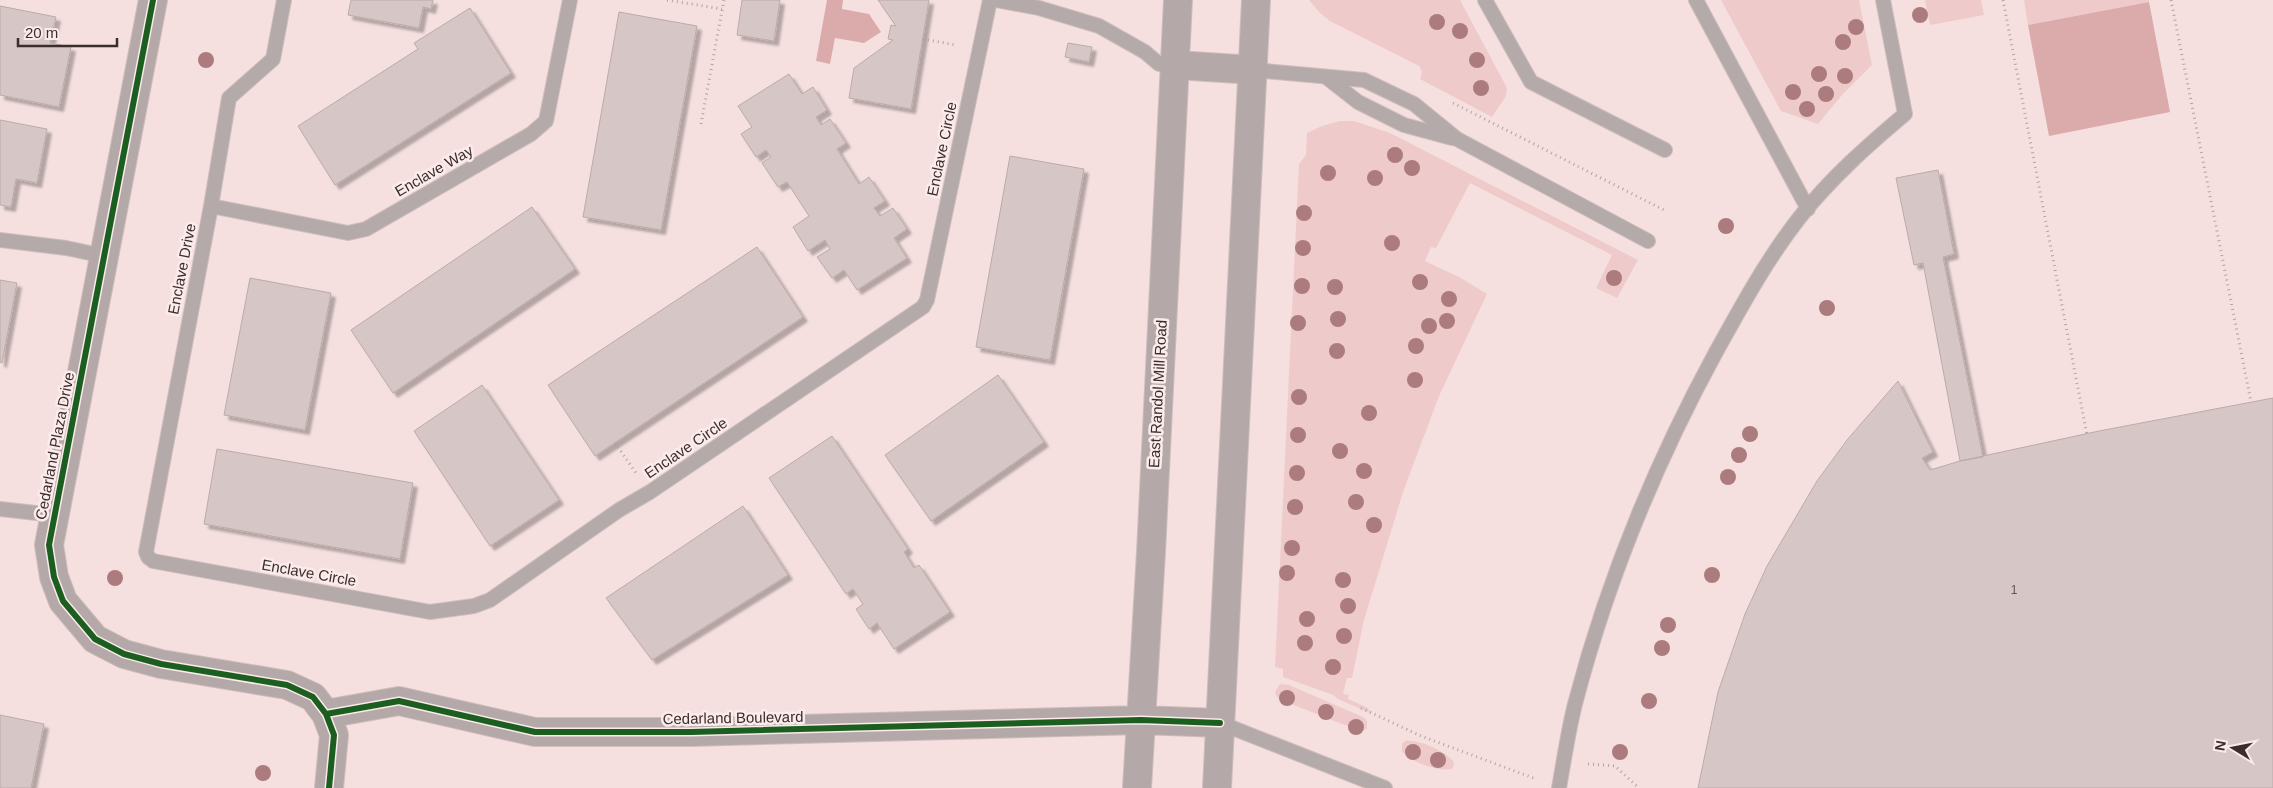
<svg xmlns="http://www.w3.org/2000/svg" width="2273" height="788" font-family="Helvetica,sans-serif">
<defs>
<filter id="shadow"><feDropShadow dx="4.5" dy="4.5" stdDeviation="1" flood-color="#0004"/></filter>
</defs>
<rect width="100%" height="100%" fill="#f5e0df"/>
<path fill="#eecbca" d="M1309,0H1460L1507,88L1506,96L1492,117L1420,79L1422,72L1419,66L1330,21L1320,13Z
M1721,0H1859L1872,65L1842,95L1818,124L1781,111Z
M1925,0H1981L1984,15L1930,25Z
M2024,0H2149V2L2028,25Z
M1340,121H1354L1390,133L1638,260L1617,298L1596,288L1612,255L1470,183L1436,248L1431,247L1425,261L1461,278L1487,294L1439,396L1403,492L1364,620L1352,678H1347L1343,694L1349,695L1348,699L1368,708L1370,713L1338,699L1333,695L1283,677V669L1275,667L1299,164L1306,155L1307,133L1322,126Z
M1280,684L1289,685L1363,717L1367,721V729L1360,731L1281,700L1276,696L1275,692Z
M1405,741C1419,739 1445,751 1454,762L1453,768C1442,774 1408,761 1402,751V744Z"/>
<path fill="#daabaa" d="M827,0H843L842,9L869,14L881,32L864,43L835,38L830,64L816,61Z
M2149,2L2170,112L2049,136L2028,25Z"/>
<path fill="#d6c6c5" stroke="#baabaa" filter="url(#shadow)" d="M351,0H433L431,9L423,7L419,28L348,15Z
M742,0H780L774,41L737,35Z
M878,0H929L911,109L849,98L854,68L893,40L888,39L891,25L896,26Z
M0,6L56,17L50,43L71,47L59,107L0,95Z
M470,8L511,73L335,185L298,126L418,49L414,43Z
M619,12L697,26L661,230L583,217Z
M1068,43L1092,47L1089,62L1065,57Z
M789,74L802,94L813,87L827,110L816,117L821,125L830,119L846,143L837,149L859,184L869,177L885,201L874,208L880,216L893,208L907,229L894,238L907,258L857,290L844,270L832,278L817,257L830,249L825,240L808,251L793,227L809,216L787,182L778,187L762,163L771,157L766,150L756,157L741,134L752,127L738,106Z
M0,120L47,129L37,183L16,179L11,207L0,205Z
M1010,156L1084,169L1050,360L976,347Z
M1938,170L1954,254L1943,257L1983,457L1960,461L1923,263L1914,265L1896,178Z
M532,207L575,269L393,393L351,330Z
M757,247L803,317L595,456L548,385Z
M250,278L331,293L305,430L224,415Z
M0,280L17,283L2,363L0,362Z
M998,375L1044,442L931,521L885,455Z
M1898,381L1933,452L1922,458L1930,470L1960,461L2099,431L2273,398V788H1698L1718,692L1745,614L1767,566L1817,481L1847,440Z
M482,385L559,500L490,546L414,431Z
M832,436L908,549L904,552L914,568L919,565L950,612L894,649L877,623L869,629L856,609L863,604L853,589L846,594L769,478Z
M217,449L413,483L400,559L204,524Z
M743,506L788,575L652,660L606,598Z
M0,715L44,724L31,788H0Z"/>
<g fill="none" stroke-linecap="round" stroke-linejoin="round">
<defs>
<path id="lane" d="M284,0L273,59L229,98L211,206L146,552L148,557L153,561L430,612L474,606L490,600L619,510L650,492L923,307L927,300L990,0
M996,0L1039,8L1099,26L1145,52L1159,64L1176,65
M1485,0L1531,82L1665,150
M1696,0L1808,209
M1254,70L1364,80L1414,104L1457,139L1648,241
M1326,77L1358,102L1404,125L1452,138
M211,206L348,233L366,229L531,134L546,121L570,0
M0,240L66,248L104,256
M0,509L54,515
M1220,723L1385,788
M1559,788C1564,760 1568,732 1575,704C1607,581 1655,464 1716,352C1742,305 1767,259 1800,217C1831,178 1867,146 1905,114L1883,0"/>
<path id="secondary" d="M153,0L49,545L54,577L63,601L95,639L124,654L161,664L287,685L313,697L326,714
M1176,65L1254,70
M329,788L334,735L326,714L399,701L535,732H691L1141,720L1220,723
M1137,788L1151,552L1178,0
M1217,788L1256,0"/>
</defs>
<use href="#lane" stroke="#cebebd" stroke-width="16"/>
<use href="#secondary" stroke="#cebebd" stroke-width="30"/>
<path stroke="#afa4a4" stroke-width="3" stroke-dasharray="1 4" stroke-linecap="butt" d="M667,0L722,9
M2003,0L2087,435
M2171,0L2251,402
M923,39L956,45
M1453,103L1664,210
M701,124L724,0
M615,443L636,473
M1361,708L1421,736L1536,779
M1588,764L1615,766L1639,788"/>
<use href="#lane" stroke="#b4aaa9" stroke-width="14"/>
<use href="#secondary" stroke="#b4a9a8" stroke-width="28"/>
<defs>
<path id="cycleway" d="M153,0L49,545L54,577L63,601L95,639L124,654L161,664L287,685L313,697L326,714
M329,788L334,735L326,714L399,701L535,732H691L1141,720L1220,723"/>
</defs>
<use href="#cycleway" stroke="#fbebeb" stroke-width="9"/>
<use href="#cycleway" stroke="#1b5e20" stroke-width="6"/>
</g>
<g fill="#ac7b7d">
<circle cx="1920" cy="15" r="8"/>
<circle cx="1437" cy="22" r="8"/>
<circle cx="1856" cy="27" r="8"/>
<circle cx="1460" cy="31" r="8"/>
<circle cx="1843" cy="42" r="8"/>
<circle cx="206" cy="60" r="8"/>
<circle cx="1477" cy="60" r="8"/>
<circle cx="1819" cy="74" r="8"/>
<circle cx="1845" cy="76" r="8"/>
<circle cx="1481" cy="88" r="8"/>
<circle cx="1793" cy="92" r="8"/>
<circle cx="1826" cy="94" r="8"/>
<circle cx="1807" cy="109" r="8"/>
<circle cx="1395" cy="155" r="8"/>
<circle cx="1412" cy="168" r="8"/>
<circle cx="1328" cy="173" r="8"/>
<circle cx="1375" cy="178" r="8"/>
<circle cx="1304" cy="213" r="8"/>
<circle cx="1726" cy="226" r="8"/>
<circle cx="1392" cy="243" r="8"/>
<circle cx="1303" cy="248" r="8"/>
<circle cx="1614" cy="278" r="8"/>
<circle cx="1420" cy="282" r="8"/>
<circle cx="1302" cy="286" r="8"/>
<circle cx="1335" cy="287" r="8"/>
<circle cx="1449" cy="299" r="8"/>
<circle cx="1827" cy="308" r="8"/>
<circle cx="1338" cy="319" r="8"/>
<circle cx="1447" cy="321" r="8"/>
<circle cx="1298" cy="323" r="8"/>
<circle cx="1429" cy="326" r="8"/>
<circle cx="1416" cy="346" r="8"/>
<circle cx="1337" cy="351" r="8"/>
<circle cx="1415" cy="380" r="8"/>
<circle cx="1299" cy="397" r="8"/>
<circle cx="1369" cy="413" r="8"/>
<circle cx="1750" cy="434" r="8"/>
<circle cx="1298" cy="435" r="8"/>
<circle cx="1340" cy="451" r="8"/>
<circle cx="1739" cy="455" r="8"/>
<circle cx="1364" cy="471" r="8"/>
<circle cx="1297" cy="473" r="8"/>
<circle cx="1728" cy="477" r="8"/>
<circle cx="1356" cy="502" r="8"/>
<circle cx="1295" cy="507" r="8"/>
<circle cx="1374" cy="525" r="8"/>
<circle cx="1292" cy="548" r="8"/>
<circle cx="1287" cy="573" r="8"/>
<circle cx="1712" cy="575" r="8"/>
<circle cx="115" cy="578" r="8"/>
<circle cx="1343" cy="580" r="8"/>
<circle cx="1348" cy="606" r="8"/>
<circle cx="1307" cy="619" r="8"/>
<circle cx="1668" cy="625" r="8"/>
<circle cx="1344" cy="636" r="8"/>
<circle cx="1305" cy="643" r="8"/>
<circle cx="1662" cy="648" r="8"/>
<circle cx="1333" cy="667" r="8"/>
<circle cx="1287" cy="698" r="8"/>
<circle cx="1649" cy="701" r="8"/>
<circle cx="1326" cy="712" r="8"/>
<circle cx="1356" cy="727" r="8"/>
<circle cx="1413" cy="752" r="8"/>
<circle cx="1620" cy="752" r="8"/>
<circle cx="1438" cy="760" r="8"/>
<circle cx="263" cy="773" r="8"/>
</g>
<g text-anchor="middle" stroke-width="5" stroke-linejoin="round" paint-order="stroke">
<g font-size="12" fill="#625353">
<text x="2014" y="594">1</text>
</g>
<g font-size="15" fill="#3b2d2d" stroke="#fbebeb">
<text transform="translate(942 149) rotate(-78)" y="5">Enclave Circle</text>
<text transform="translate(434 171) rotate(-30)" y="5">Enclave Way</text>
<text transform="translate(182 269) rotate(-79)" y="5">Enclave Drive</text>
<text transform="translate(1158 394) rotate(-87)" y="5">East Randol Mill Road</text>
<text transform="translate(55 446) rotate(-79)" y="5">Cedarland Plaza Drive</text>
<text transform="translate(686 448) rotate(-34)" y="5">Enclave Circle</text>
<text transform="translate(309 573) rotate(10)" y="5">Enclave Circle</text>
<text transform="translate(733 718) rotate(-1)" y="5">Cedarland Boulevard</text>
</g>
</g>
<g transform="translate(2233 748) rotate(280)" stroke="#fbebeb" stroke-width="4" paint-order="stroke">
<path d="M0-4L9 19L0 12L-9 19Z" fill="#3b2d2d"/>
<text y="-8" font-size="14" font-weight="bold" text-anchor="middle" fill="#3b2d2d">N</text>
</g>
<path d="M18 38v8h99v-8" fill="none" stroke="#3b2d2d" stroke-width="2.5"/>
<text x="25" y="38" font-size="15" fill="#3b2d2d" stroke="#fbebeb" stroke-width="4" paint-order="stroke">20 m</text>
</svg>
